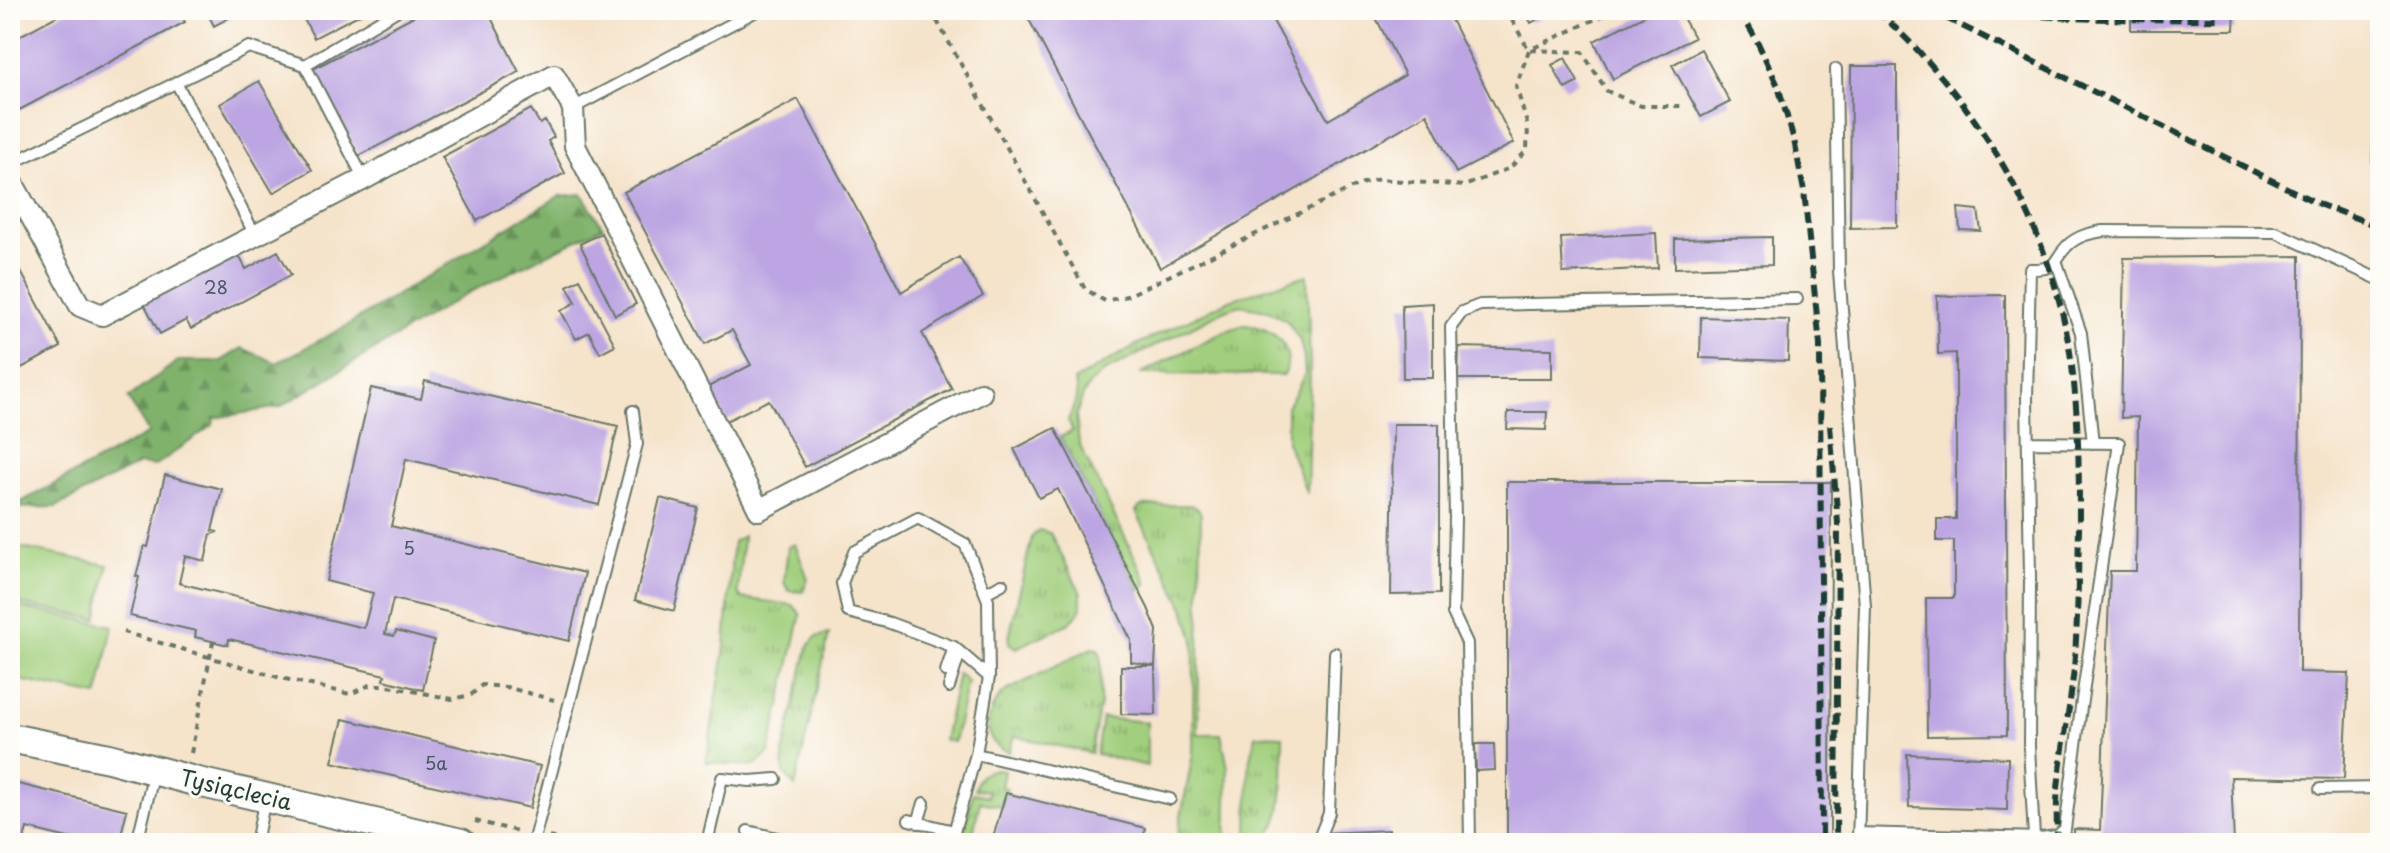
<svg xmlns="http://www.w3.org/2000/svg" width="2390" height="853" font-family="'Playpen Sans',sans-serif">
<defs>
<pattern id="grass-tufts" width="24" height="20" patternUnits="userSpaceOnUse" patternTransform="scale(2)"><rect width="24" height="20" fill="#a1cf7d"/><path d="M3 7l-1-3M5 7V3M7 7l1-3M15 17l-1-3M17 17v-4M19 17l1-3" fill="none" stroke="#83a967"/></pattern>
<pattern id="forest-firs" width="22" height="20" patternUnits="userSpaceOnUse" patternTransform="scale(2)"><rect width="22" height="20" fill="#80b26c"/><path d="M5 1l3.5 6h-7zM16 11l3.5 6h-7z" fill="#68925a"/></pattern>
</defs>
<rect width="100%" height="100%" fill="#fdfcf7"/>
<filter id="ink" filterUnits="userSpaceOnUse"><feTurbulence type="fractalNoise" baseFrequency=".0125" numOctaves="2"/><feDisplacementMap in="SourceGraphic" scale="16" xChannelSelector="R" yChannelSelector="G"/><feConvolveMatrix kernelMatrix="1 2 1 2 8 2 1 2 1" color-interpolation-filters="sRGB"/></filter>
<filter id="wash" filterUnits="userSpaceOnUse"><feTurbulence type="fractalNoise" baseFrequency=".006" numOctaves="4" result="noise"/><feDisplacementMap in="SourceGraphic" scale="32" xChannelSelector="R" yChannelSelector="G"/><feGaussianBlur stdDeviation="1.8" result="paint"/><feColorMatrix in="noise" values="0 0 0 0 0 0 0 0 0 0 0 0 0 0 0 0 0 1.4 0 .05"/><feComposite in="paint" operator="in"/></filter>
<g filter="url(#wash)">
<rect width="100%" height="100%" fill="#f5e3ca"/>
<path fill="url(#grass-tufts)" stroke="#608658" stroke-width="2" d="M1307,275L1310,367L1307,494L1287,442V406L1295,394L1305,374L1304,358L1300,341L1287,321L1270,311L1241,305L1225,310L1102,373L1090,384L1083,395L1076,415L1079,444L1146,580V585L1139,591L1060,437L1073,431L1068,421C1073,407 1081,394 1074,381L1138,344L1230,300Z
M1244,325C1271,325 1297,347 1284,375L1140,374L1225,331Z
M1192,505L1199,510L1201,515L1198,734H1221L1228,768L1226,843H1176L1193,754L1194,640L1186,612L1136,511L1141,506Z
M1039,530L1050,533L1081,593V609L1070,623L1016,648L1009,643V637L1032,537Z
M743,536L738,592L741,598L793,605L801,614L769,753L757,764L751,766L706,762L725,647L733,542Z
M795,544L808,579L803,592L789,591L784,582L788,547Z
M829,634L795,787L784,773L783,754L808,647L816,637Z
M1092,648L1098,649L1101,656L1100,703L1091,753L1014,736L1009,752C978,742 985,708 1006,691Z
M958,673L967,681L954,742L944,740Z
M1102,718L1147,722V766L1096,754Z
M1256,735L1283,736C1282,766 1292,843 1248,843L1249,768Z
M997,769L1004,771L1001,787L1007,788L1002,806L980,802L971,843H961L973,793L988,796L989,791L975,789C977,777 985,770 997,769Z"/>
<path fill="url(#forest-firs)" stroke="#507850" stroke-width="2" d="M582,194L603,227L466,294L280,407L214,418L213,425L155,466L139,464L56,507L10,508L149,433L128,398L178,361H221L242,348L277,363L341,329L559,196Z"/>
<path fill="#a1cf7d" stroke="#608658" stroke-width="2" d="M17,547L108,565L97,619L10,602V583Z
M10,605L113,626L98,696L10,678Z"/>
<g id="blocks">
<path fill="#bca5e2" d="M68,10H179L185,22L10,115V41Z
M206,10H244L214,26Z
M299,10H368L314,38Z
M425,10H487L519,72L359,156L313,69Z
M1024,10H1267L1328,120L1405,75L1372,10H1446L1514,143L1456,173L1427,114L1160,268Z
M1524,10H1555L1531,23Z
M1655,10H1679L1694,38L1613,79L1594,41Z
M2131,10H2235L2234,30H2131Z
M2377,40H2380V161H2372Z
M1701,49L1730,102L1701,117L1672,65Z
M1565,58L1578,82L1565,89L1552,65Z
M1851,66H1897V227L1850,228Z
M259,81L312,170L273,193L220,104Z
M798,99L901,292L959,257L983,296L922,333L952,389L805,467L769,400L726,421L708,387L751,365L732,330L705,344L624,192Z
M531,109L540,124L545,121L554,137L548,141L565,173L477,221L442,157Z
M1958,208L1978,210L1981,231L1960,230Z
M601,233L636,304L615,315L580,244Z
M1656,233L1658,268L1563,273L1561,238Z
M1772,237V265L1675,268V239Z
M236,250L246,269L278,251L291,275L191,329L186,320L160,334L142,300Z
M10,251L61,347L10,374Z
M2300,256L2299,672L2349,673L2344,779L2231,777L2234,843H2074V829L2100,830L2110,571H2136L2138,417L2121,418L2124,258Z
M580,279L615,345L600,353L589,332L576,339L561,311L576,302L567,286Z
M2005,295L2007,735L1927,736L1926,598H1954V541H1937V519H1956V353L1938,354L1937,296Z
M1433,303V378H1403L1402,305Z
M1701,317L1789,320L1788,361L1700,358Z
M1459,347L1552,349V379H1458Z
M425,381L618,426L599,505L406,459L391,526L585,573L569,641L393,599L385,634L394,636L396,631L434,641L423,690L384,680L385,675L229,639L228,645L195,637L196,631L130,616L139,577L136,576L144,546L148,547L165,475L222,489L212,531L218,532L211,534L205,561L185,556L179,583L364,628L373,593L326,581L371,388L421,399Z
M1508,412H1547L1546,430L1507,429Z
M1393,424H1439V594L1391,595Z
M1055,428L1148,608L1157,630L1155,666L1156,715L1121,714V666H1155L1131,662V640L1058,489L1039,498L1014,449Z
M1507,482H1831L1830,843H1507Z
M660,498L698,508L674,611L635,600Z
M343,719L540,766L530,808L332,762Z
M1475,744H1494L1495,770L1476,771Z
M1907,754L2008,758L2007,810L1909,807Z
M10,782L127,810L119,843H79L80,841L27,828L23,843H10Z
M1006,793L1145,828L1143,843H996L994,834Z
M1389,830V843H1324V833Z"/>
</g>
</g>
<g filter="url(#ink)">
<use href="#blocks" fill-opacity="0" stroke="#6a7768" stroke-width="2"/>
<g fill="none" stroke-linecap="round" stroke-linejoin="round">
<defs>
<path id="lane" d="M305,65L398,10
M1836,69L1839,271L1865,606L1858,843
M176,82L255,235
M573,108L758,10
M10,164L249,47L305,65L364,179
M2057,263L2081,333L2093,443
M2028,442L2119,443L2081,707L2065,829L2057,836L2040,838
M985,593L1002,584
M946,671L954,647
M949,687L960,652
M976,754L1170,799
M2320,789L2380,788
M909,820L954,831
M918,823L924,803
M748,831L798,843
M1858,833L2040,838
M2034,837L2029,747L2030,576L2027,398L2030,269C2060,269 2050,264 2067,246C2077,236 2090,233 2103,231L2276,232L2380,280
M138,840L155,843
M137,843L154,772
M256,843L265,798
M533,843L637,444L633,411
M707,843L722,778L750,781L776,779
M951,843L976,754L989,677L988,600L965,544L918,518L854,552L842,583L848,612L890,623L954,647L989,677
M1317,843L1329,813L1335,653
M1470,843L1467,643L1453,613L1455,518L1451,327L1462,312L1480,305L1797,299"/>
<path id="street" d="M10,178L80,306L102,315L364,179L554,75L573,108L575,146L759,510L981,393"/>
<path id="secondary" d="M10,738L109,758L198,782L461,843"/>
</defs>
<use href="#lane" stroke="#6a7768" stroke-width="14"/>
<use href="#street" stroke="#6a7768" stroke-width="24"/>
<use href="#secondary" stroke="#6a7768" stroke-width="32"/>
<path stroke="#6a7768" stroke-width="4" stroke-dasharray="6 6" stroke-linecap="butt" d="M931,10L1085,289L1105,301L1127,296L1360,184L1379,179L1464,186L1510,168L1527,150L1528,127L1516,86L1529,50L1615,10
M1506,10L1529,50L1582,52L1607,91L1641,106H1685
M123,632L281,678L350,694L370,685H384L452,699L471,695L482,685L506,687L554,700
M191,753L213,642
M475,821L521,832
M549,837L574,843"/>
<use href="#lane" stroke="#fff" stroke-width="10"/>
<use href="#street" stroke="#fff" stroke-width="20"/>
<use href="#secondary" stroke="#fff" stroke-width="28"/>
<path stroke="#1f3d34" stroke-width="6" stroke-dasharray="12 6" stroke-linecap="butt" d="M1739,10L1757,41L1778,86L1794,140L1804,191L1820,345L1822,843
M1876,10C1976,98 2049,220 2070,352C2079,411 2079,469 2079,528C2078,574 2078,621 2074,668C2070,708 2062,748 2058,788C2056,806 2057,825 2057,843
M1930,10L2321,205L2380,227
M1989,10C2065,22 2141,19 2217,19
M1830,425L1838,523L1836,843"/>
</g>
</g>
<g text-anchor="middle" stroke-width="6" stroke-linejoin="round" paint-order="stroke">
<g font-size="18" fill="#465760">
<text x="216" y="294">28</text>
<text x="409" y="555">5</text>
<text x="436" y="770">5a</text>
</g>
<g font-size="22" fill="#1f3d34" stroke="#fdfcf7">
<text transform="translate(236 790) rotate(13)" y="8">Tysiąclecia</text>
</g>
</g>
<rect width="2390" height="853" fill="none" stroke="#fdfcf7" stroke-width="40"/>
</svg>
